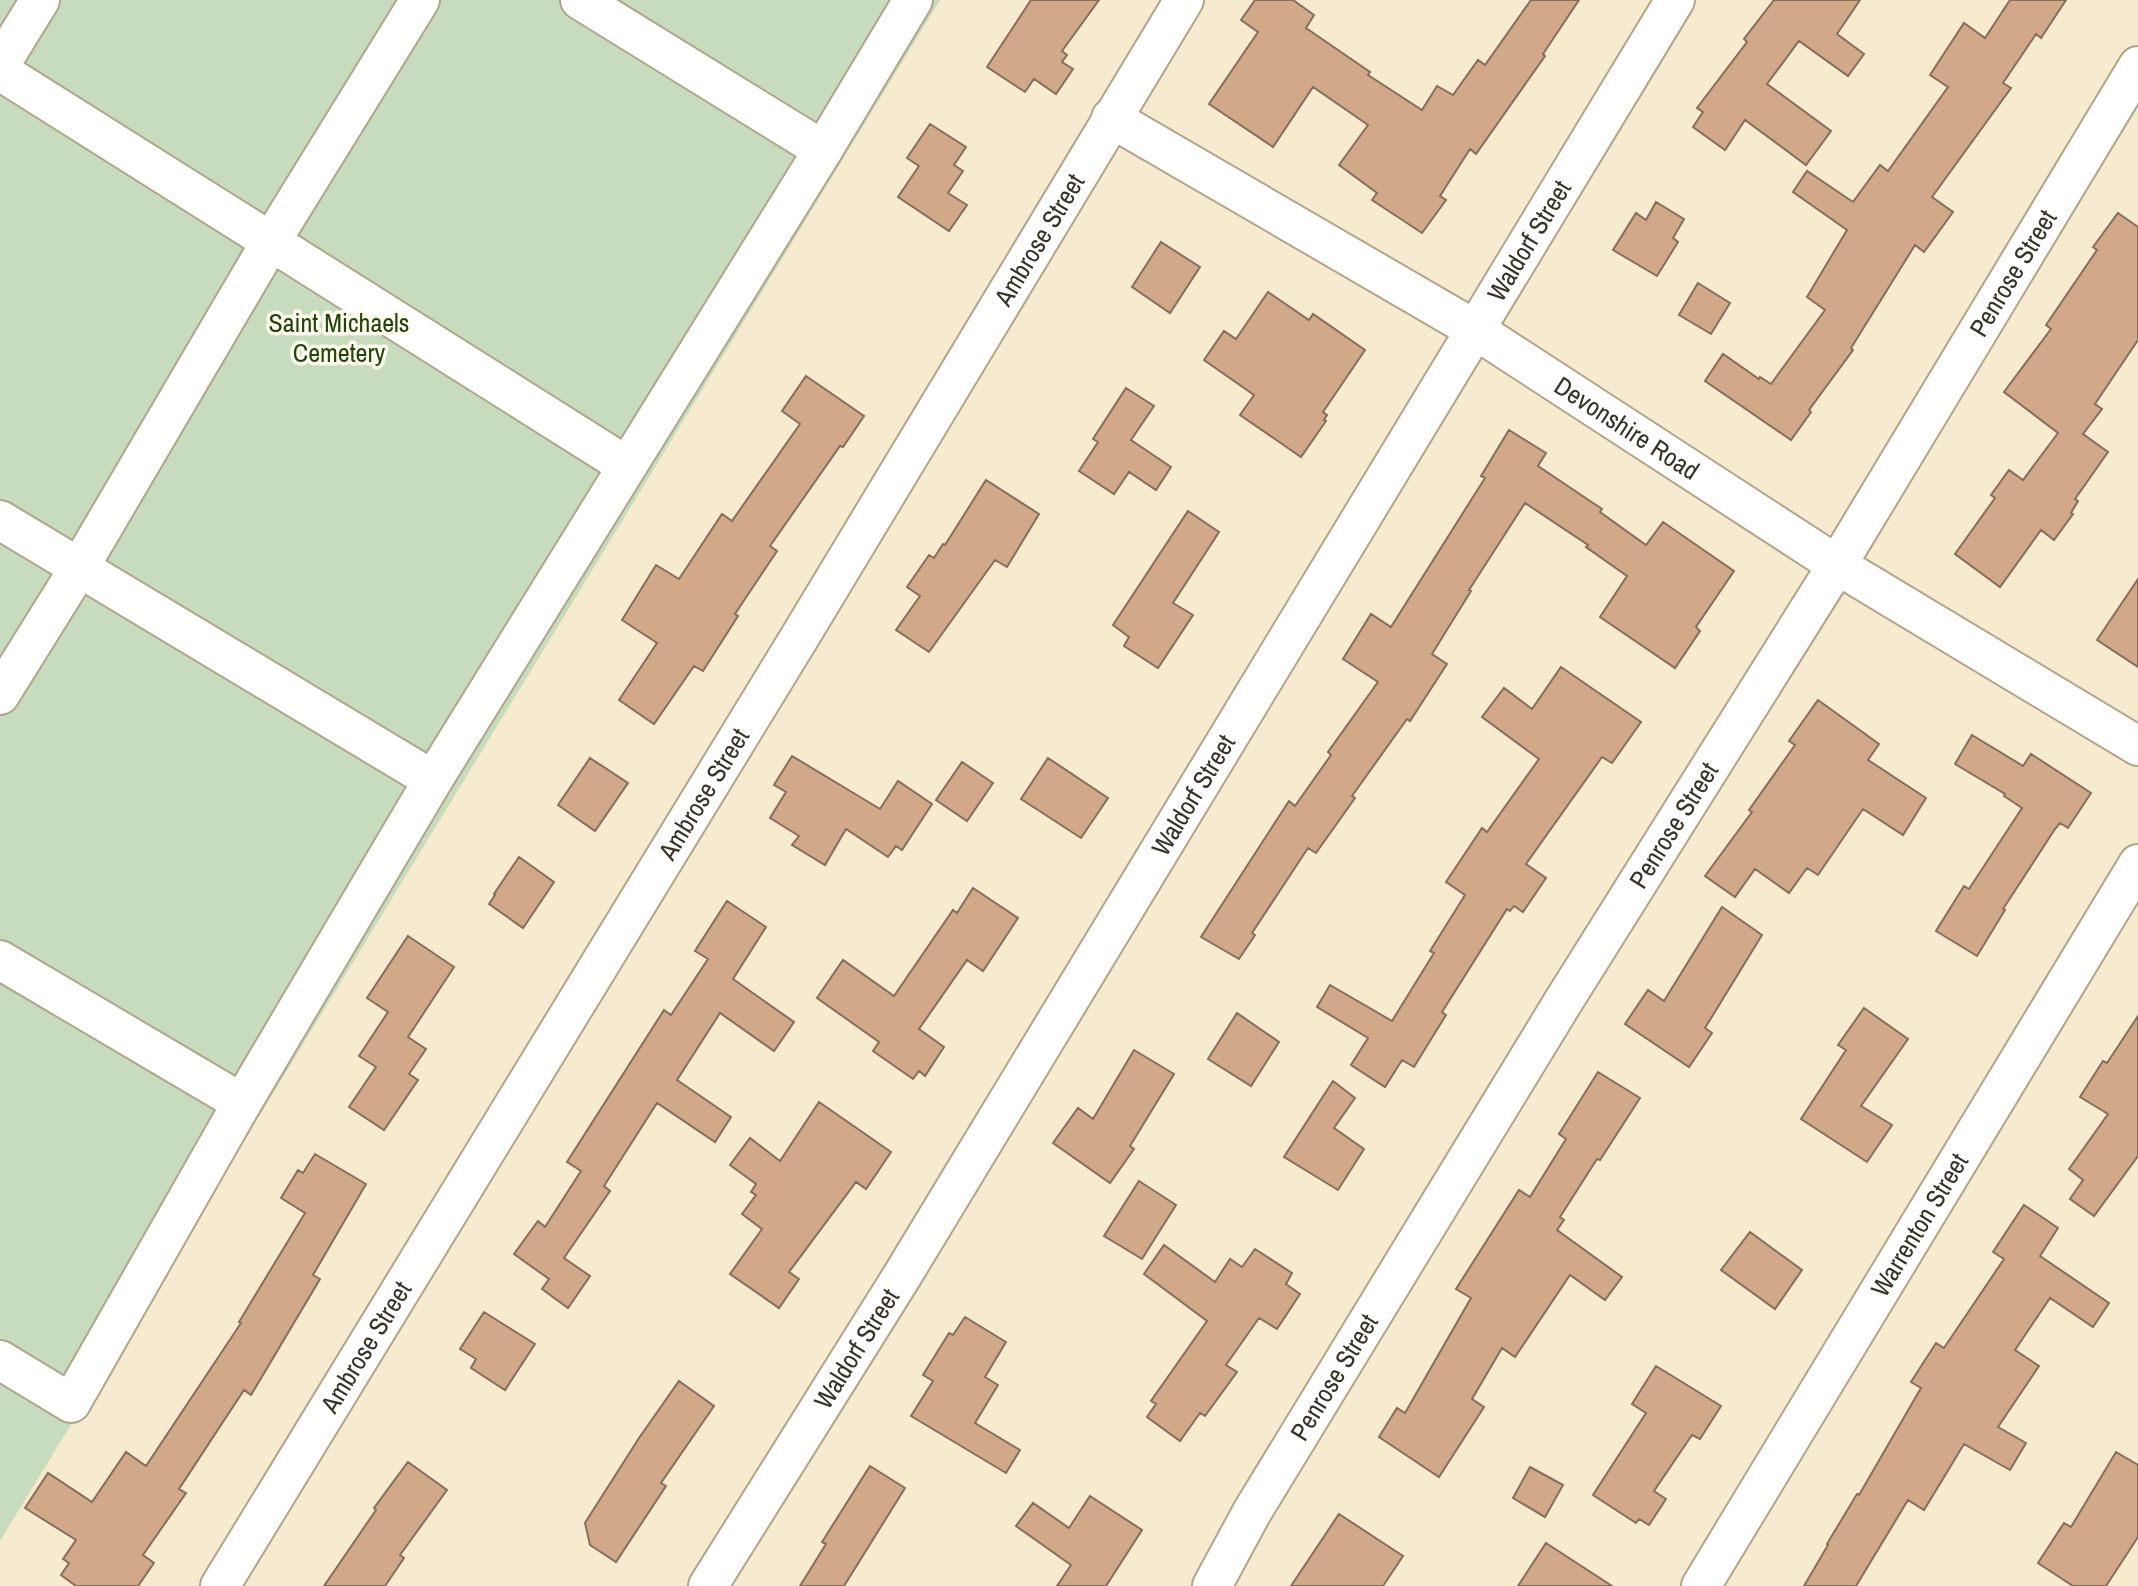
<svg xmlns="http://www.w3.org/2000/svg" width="2138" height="1586" font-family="'Archivo Narrow',sans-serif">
<rect width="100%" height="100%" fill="#f7ebcf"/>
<path fill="#c6dcbd" d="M0,0H940L0,1541Z"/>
<path fill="#d1a988" stroke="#856e5c" stroke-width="2" d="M1031,0H1099L1062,51L1067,55L1062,62L1073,69L1056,94L1034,79L1025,92L987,67Z
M1255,0H1293L1314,15L1306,28L1370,72L1368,75L1422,110L1437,86L1453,95L1478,60L1485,65L1531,0H1579L1543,54L1545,56L1476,154L1470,149L1440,196L1446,200L1422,233L1372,200L1377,193L1339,165L1368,125L1313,87L1273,147L1209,104L1258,32L1241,20Z
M1774,0H1860L1837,34L1864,54L1848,76L1799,41L1767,84L1831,131L1806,165L1745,120L1725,150L1693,127L1703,112L1697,108L1747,42L1744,39Z
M2010,0H2066L2041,38L2036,34L2003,83L2011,88L1932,197L1953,212L1924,252L1915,245L1851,348L1853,350L1809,410L1811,412L1791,440L1705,381L1723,354L1759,379L1760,377L1771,384L1825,310L1807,297L1847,230L1793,192L1807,171L1853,202L1880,165L1888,171L1948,87L1930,75L1964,23L1985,38Z
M930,124L966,147L954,165L963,171L948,193L967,205L949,231L898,197L919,166L907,158Z
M1656,202L1684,219L1673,238L1678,242L1657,276L1613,250L1636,213L1646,220Z
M2118,213L2138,227V340L2095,404L2102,409L2083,434L2108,452L2075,499L2078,501L2071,513L2073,514L2054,540L2041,530L2000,587L1955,554L1995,498L1991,495L2009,470L2023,480L2058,433L2004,392L2051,329L2046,325L2097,250L2093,247Z
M1161,242L1200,267L1170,313L1132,287Z
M1698,283L1730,303L1711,334L1679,315Z
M1268,292L1309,320L1313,314L1365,350L1323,412L1327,415L1324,420L1326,421L1301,457L1240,415L1254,395L1204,360L1224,331L1236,339Z
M806,376L864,416L843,447L840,446L770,546L777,551L735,614L738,616L703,671L694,666L654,724L619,700L657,643L622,620L656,565L679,579L722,514L732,521L800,424L782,411Z
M1126,388L1154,406L1131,440L1171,467L1156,490L1129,472L1114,494L1079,471L1098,442L1093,439Z
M1509,430L1546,453L1538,466L1602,509L1600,512L1646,545L1663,522L1734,571L1696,627L1700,631L1675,668L1600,617L1627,576L1586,547L1588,545L1525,503L1469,590L1471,591L1432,654L1447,664L1410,721L1407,719L1352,796L1355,798L1316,853L1308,848L1252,933L1255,935L1239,959L1201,937L1289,801L1295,806L1331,755L1328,752L1378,682L1343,659L1371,614L1391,627L1485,478L1481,476Z
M986,480L1039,514L1007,567L995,560L929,652L896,630L920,596L907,587L929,555L934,558L943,544L945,545Z
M1188,511L1219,532L1173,603L1193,615L1158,668L1124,646L1129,637L1113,625Z
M2138,579V667L2097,640Z
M1561,667L1641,722L1612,763L1602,757L1526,864L1546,878L1523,912L1514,906L1510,911L1507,909L1442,1012L1446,1015L1414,1067L1402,1060L1385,1087L1351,1065L1368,1038L1317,1007L1330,985L1392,1021L1434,953L1430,951L1465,895L1446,882L1482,828L1487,832L1539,759L1482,717L1504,688L1532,709Z
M1818,700L1879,744L1868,760L1926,798L1903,835L1863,809L1818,875L1807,868L1789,893L1755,869L1735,897L1705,876L1752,812L1749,810L1795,745L1789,741Z
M1972,735L2023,766L2031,754L2091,793L2068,828L2060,823L2055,829L2003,909L2005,910L1977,956L1936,931L1964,886L1969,889L2022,808L2004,796L2005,794L1955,764Z
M792,756L880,809L898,781L932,804L902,850L896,846L888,857L846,829L825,865L792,845L799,836L770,818L786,792L774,785Z
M590,758L628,783L595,831L558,805Z
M1048,758L1108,798L1081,838L1021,799Z
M962,762L993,783L967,821L936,800Z
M519,857L554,882L523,928L489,904L495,895L494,894Z
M973,888L1018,918L983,971L967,960L919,1029L944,1047L925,1076L919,1071L913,1079L873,1051L879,1042L817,998L843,960L894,996L953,910L957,913Z
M727,901L766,927L733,979L794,1022L774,1051L720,1013L677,1080L731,1117L715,1142L657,1103L604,1186L610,1191L564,1258L590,1276L568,1308L542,1289L549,1279L514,1254L538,1221L545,1227L581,1171L567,1162L664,1010L671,1015L708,959L695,951Z
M1722,907L1762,935L1705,1028L1712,1033L1689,1067L1625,1024L1648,990L1664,1001Z
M408,936L454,967L408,1037L426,1049L409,1074L418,1080L384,1130L349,1107L376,1067L359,1056L388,1012L367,998Z
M1864,1008L1908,1039L1861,1106L1892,1125L1867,1162L1801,1119L1846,1050L1838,1045Z
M1237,1013L1279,1042L1251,1086L1208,1059Z
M2138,1016V1156L2094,1216L2070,1199L2083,1180L2069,1169L2108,1114L2080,1097L2103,1061L2107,1063Z
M1134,1050L1174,1074L1130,1146L1134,1149L1110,1183L1053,1143L1078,1108L1093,1119Z
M1598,1072L1640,1098L1600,1160L1597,1159L1560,1217L1564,1220L1557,1230L1622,1277L1605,1300L1570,1275L1515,1357L1502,1348L1472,1399L1484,1407L1439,1477L1379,1437L1397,1408L1405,1413L1471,1298L1456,1289L1519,1190L1530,1197L1566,1139L1559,1134Z
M1333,1081L1355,1098L1334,1128L1364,1149L1338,1190L1284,1157Z
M819,1102L891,1152L866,1189L856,1182L789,1272L799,1279L779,1308L730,1274L762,1229L742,1214L756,1195L751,1192L756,1184L730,1165L750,1138L780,1161Z
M315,1154L366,1184L313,1275L320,1279L251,1395L244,1390L179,1489L186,1493L143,1555L154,1563L138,1586H76L61,1575L69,1563L63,1559L76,1540L25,1508L48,1473L92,1502L126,1452L146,1466L241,1323L239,1322L305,1213L281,1198L298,1170L303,1173Z
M1139,1181L1176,1205L1142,1259L1104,1236Z
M2024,1205L2058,1228L2040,1256L2109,1303L2093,1327L2050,1298L2015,1350L2039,1366L1998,1427L2026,1443L2010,1470L1964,1444L1924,1510L1908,1500L1856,1586H1804L1828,1545L1827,1544L1857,1494L1859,1495L1921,1388L1911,1382L1936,1343L1944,1348L2004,1259L1993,1252Z
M1750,1232L1802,1270L1775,1309L1721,1270Z
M1164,1245L1215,1282L1230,1259L1242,1267L1255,1249L1292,1273L1286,1284L1300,1294L1277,1329L1259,1318L1226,1365L1237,1372L1205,1416L1200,1413L1180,1441L1147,1417L1156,1404L1151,1401L1207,1321L1144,1274Z
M484,1312L535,1344L505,1390L471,1368L476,1359L460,1349Z
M965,1317L1006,1342L985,1377L998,1385L975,1423L1020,1450L1006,1473L911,1416L933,1381L923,1375L949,1333L953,1335Z
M1656,1366L1721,1406L1700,1439L1692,1435L1654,1491L1666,1499L1649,1525L1639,1519L1636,1523L1593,1495L1646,1413L1632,1404Z
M679,1381L714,1406L661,1483L666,1486L616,1562L590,1545L585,1523L639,1438Z
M2116,1452L2138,1465V1537L2106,1586H2073L2038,1563L2064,1523L2071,1527Z
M408,1462L447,1490L400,1555L404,1558L385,1586H324L376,1510L374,1508Z
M870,1466L905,1488L844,1586H800L826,1544L822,1542Z
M1530,1467L1563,1485L1545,1517L1513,1498Z
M1090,1496L1142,1530L1106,1586H1057L1071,1565L1016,1526L1033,1503L1069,1528Z
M1339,1514L1403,1556L1383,1586H1291Z
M1546,1543L1612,1586H1518Z"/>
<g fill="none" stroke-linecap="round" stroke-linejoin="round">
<defs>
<g id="minor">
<path d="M580,0L823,150"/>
<path d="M0,65L40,0"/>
<path d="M0,71L627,466"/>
<path id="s1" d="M1111,118L1474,329L1837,565L2138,746"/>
<path d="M0,520L433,780"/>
<path d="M0,695L79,568L270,243L420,0"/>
<path d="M0,960L242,1103L71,1403L0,1360"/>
<path d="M242,1103L433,780L823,150L913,0"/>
<path id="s2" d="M220,1586L804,630L1184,0"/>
<path id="s3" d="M708,1586L902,1276L1675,0"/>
<path id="s4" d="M1212,1586L1252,1512L1563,1002L1837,565L2138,66"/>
<path id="s5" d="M1701,1586L2138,864"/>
</g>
</defs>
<use href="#minor" stroke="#b0a58a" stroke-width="42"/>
<use href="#minor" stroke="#fff" stroke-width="38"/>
</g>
<g text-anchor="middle" stroke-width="7" stroke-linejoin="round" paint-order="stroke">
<g font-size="26" fill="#363227" stroke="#fef9ee">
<text dy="9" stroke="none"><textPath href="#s2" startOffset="1576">Ambrose Street</textPath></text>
<text dy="9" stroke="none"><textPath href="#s3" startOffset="1576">Waldorf Street</textPath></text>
<text dy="9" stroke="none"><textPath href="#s4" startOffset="1538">Penrose Street</textPath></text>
<text dy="9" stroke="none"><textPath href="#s1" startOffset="602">Devonshire Road</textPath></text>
<text dy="9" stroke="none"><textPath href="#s2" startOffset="928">Ambrose Street</textPath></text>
<text dy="9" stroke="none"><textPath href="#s3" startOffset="928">Waldorf Street</textPath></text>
<text dy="9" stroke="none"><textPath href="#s4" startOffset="890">Penrose Street</textPath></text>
<text dy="9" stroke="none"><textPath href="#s5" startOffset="422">Warrenton Street</textPath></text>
<text dy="9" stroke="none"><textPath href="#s2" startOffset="280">Ambrose Street</textPath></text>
<text dy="9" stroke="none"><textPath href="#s3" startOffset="280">Waldorf Street</textPath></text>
<text dy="9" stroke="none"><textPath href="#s4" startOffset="242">Penrose Street</textPath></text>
</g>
<g font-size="26" fill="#204409" stroke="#fef9ee">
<text x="339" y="332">Saint Michaels<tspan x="339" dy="30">Cemetery</tspan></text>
</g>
</g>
</svg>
